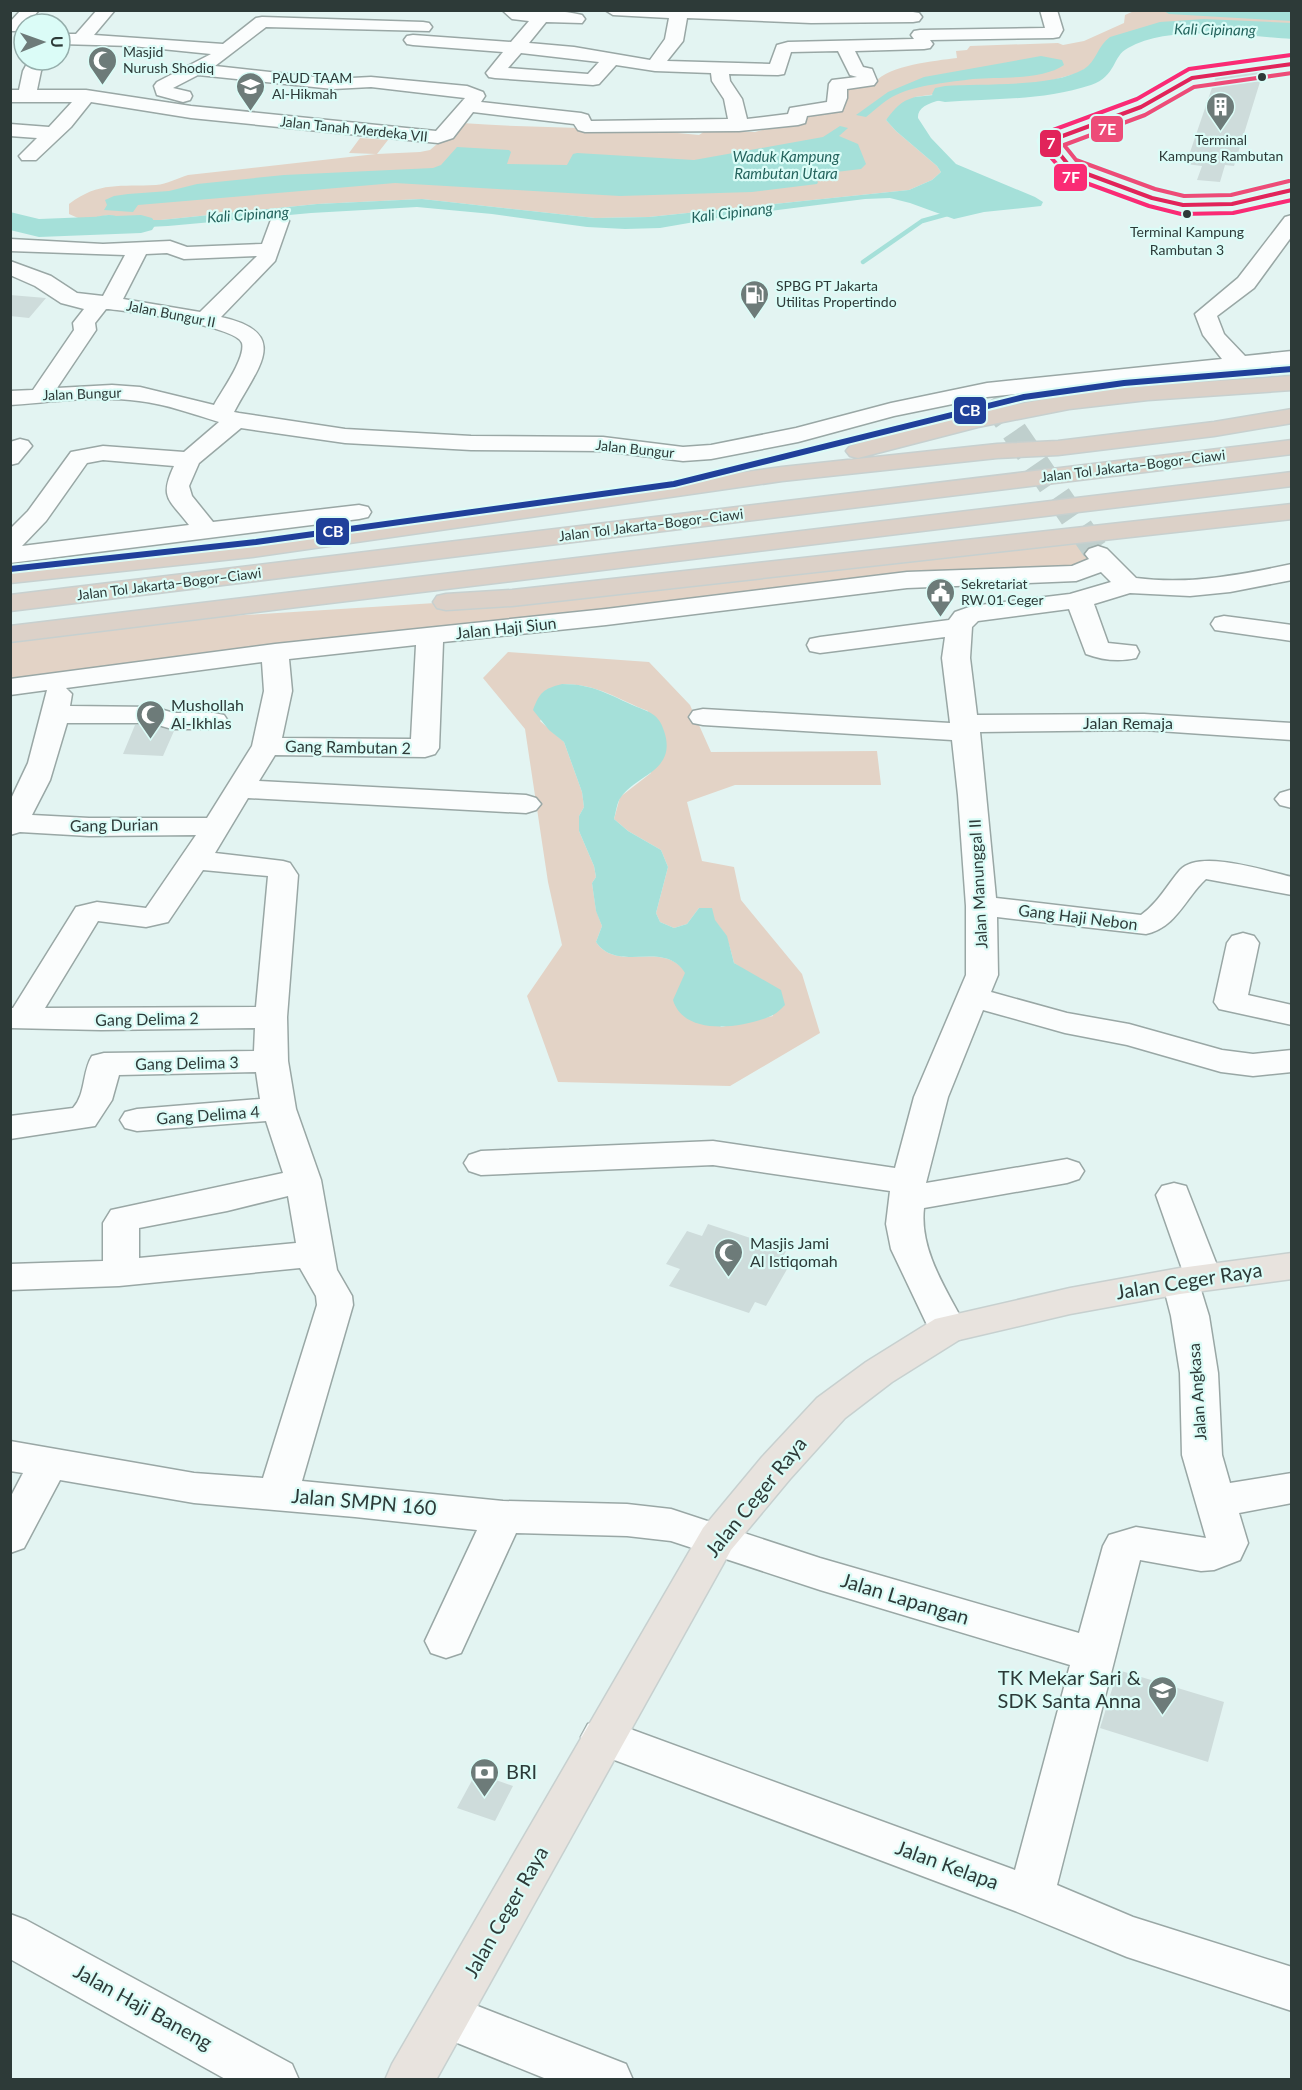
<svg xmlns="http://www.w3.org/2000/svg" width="1302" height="2090" font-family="Lato,sans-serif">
<rect width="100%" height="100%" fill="#e3f4f2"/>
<path fill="#e3d3c6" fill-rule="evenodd" d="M1134,11H1291V29L1204,25L1155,27L1110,42L1091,65L1078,73L1053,80L1008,89L965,90L915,97L886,120L896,131L937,166L941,172L932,180L909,190L649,217L595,218L422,199L317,204L161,220H124C114,212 97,216 85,221L69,214V204C99,181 121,187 156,185C167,184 178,178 188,175L376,154L349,153L360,138L388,140L377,154L420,152L430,150L462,123C541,129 620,126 699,135L705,131L755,132L799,120L798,113L841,108V85L875,82C890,65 934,61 957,58L956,51L967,50L970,46L1058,43L1063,45L1084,41L1124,23L1125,15Z
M1084,534L1098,554L1076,573L907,580L11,687L10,634L74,626L512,598Z
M508,652L649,662L690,705L711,752L877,751L881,785H735L687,802L702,861L734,867L741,900L802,974L820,1033L730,1086L558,1082L527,996L562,945L548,882L525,729L483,678ZM562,684C598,684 617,699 648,711L651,773L620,797L614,819L628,831L661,850L668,867L656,913L660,922L674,928L687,924L699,908C724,927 727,934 734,963L753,976L773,1016L721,1027L682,981L686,973C663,939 618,974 596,942L602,926L596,910L592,883L596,877L594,866L579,831V816L584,807L582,792L564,742L540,721Z"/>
<path fill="#a5e0d9" d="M1164,11H1291V21L1169,14Z
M1041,56L1062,60L1064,65C1043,80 999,77 973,79C951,82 916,85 896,95C885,100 875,110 866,117L856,115L888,92L924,77Z
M988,89H1008L1017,97C999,97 916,91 918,118L931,138L956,164L1035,197L1043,202L1041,206L984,212L954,219L910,203L890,198L865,199L729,216L660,228L625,229L587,227L492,214L417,207L311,213L168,226L67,231C83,222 107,207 125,220H161L317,204L422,199L595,218L649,217L909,190L932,180L941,172L937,166L896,131L886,120C895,108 901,101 915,97Z
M840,126L848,128L839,136L858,144L866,164L861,169L811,175L818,182L817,184L752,192L620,196L395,183L138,205L133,212L104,210L107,205L105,200L114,196L128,194L169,191L197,184L284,175L433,168L441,165L457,147L509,150L511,152L507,164L567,165L573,154L577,153L694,160L823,137Z
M562,684C594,684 609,695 637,707C653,713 660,716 665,734C675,771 638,774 621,797C617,802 616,812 614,819L628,831L661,850L668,867L656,913L660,922L674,928L687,924L699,908H712L715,920L727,936L734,963L781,990L785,1005C781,1009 776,1014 771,1016C743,1028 684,1037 673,1000L685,973C664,939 618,974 596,942L602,926L596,911L592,883L596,877L594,866L579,831V816L584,807L582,792L564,742L549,730L533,710C540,692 543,689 562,684Z"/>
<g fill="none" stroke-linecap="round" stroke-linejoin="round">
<path stroke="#a5e0d9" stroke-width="4.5" d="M863,262L922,221L951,213"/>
<path fill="#a5e0d9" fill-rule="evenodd" d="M1204,19L1292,23V39C1244,36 1171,24 1128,48C1112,56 1117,76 1091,85C1043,101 994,98 945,102L935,100L932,94L935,88L945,86C982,83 1052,88 1084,69C1096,62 1098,45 1110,37L1160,22Z
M10,212L39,219L141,215L152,218L156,224L152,230L141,233L39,237L10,230Z"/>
</g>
<path fill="#cedcdb" d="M1264,69L1234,166L1225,165L1220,182L1197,180L1202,166L1186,164L1216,76Z
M10,295L46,298L29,318L10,316Z
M1292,367V374L1175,382L1174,380Z
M135,725H151L174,731L163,756L123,754Z
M708,1224L787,1250L780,1261L790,1264L766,1306L755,1302L749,1313L669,1286L680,1269L666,1264L687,1231L702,1236Z
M1118,1670L1224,1702L1208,1762L1100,1728Z
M476,1773L513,1786L495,1821L457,1808Z"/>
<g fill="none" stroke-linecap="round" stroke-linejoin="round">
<path stroke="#bfcfcd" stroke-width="26" stroke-dasharray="26 13" stroke-linecap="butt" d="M992,399L1098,554"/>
<defs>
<path id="minor" d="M21,10H39L27,24H24L21,31H10V22Z
M97,10H115L94,35L223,44L256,18L262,17L423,22L429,23L432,27L429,31L266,27L215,66L333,79L371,77L467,86L483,92L485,96L481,102L581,113L588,115L591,121L728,119L724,99L712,81L711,73L655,71L616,65L599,84L593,85L495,78L489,77L486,73L503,52L413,45L407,44L404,40L407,36L413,35L511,42L529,21L512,19L502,10C528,10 557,9 582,15L585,19L582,23L546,22L529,43L574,47L650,60L665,39L669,18L613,15L605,10L913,12L919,13L922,17L919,21L913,22L811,23L687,18L683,41L667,61L770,64L777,45L788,42L914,39L911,35L914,31L920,30L1045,28L1040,10H1057L1063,30L1059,37L1053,38L930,40L933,44L930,48L924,49L855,51L863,67L872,69L877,81L874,85L847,89V98L842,111L807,116L805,123L798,125L739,131L585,132L578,130L574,124L473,112L453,138L438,143L191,118L91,102L71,127L36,160H22L19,156L37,138L10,136V124L49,127L72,102H10V90H19L23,71L29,60H47L41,71L37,90H86L191,106L436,131L465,98L371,87L333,89L198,75L173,88L190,92L192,96L190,100L183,102L157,95L154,86L157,82L211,54L132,46L60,44V34H76ZM838,51L850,75L857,77L832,80L829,84L827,102L790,108L788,114L747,119L742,99L730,81L729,74L778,75L784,74L791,52ZM521,53L599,62L588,74L508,68Z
M279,215L286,217L289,221L275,261L221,317C293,333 257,368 234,412L239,413L345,429L471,436L603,437L683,447L711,445L796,428L891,403L987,383L1222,359L1203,335L1195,314L1238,278L1285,217L1292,215V236L1254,288L1217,316L1224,334L1245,356L1292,351V365L987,397L894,416L798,442L711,459L683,461L603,451L471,450L345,443L241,428L199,463L189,486L192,496L213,522L359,505L368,507L371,512L368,517L359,519L10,563V529L28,511L71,452L103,446L184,452L219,422C193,414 166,404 139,401C97,395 53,402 10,405V391L33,390L74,330L73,323L84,309L61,303L35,286L10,275V261L51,276L77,293L103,296L125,255L10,251V239L103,244L170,241L187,247L262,244L272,217ZM167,253L184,259L257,256L200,312L123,299L146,254ZM106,309C125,310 237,326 242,343C246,358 221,392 214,405L140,387L112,385L57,388L96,330L95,323ZM103,460L174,466C159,498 169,499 189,525L22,546L46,521L87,463Z
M20,439L28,441L32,446L18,463L10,465V442Z
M1098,546L1107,549L1136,578C1189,585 1240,575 1292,564V580L1230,592L1190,596L1130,593L1094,604L1108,643L1136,646L1139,652L1136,658C1119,662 1102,660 1086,654L1069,609L978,621L972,627L970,658L977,715L1144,714L1292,723V740L1144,730L980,732L996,898L1141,915C1158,903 1167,885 1180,870C1200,849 1265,871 1292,877V895L1206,879C1185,898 1177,927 1146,934L997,917L998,975L991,992L1067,1013L1129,1024L1222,1050L1253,1054L1292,1050V1072L1253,1076L1221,1072L1127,1045L1065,1033L983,1010L948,1097L926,1183L1067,1159L1079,1163L1084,1171L1079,1179L1067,1183L924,1208C919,1251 948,1292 967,1329L961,1339L948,1343L935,1339L929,1329L891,1249L886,1224L890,1191L713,1165L481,1175L469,1171L464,1163L469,1155L481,1151L713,1141L895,1168L914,1097L966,975V906L958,795L952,740L703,725L693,723L689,717L693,711L703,709L950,723L942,658L945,637L820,653L810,651L807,645L810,639L820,637L949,620L955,612L972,606L1070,594L1111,582L1101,572L1076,581L907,588L606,625L443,642L439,748L435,754L425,757L275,755L259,781L526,795L536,798L541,804L536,810L526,813L248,798L215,853L283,861L290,863L298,875L287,1017L288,1061L296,1109L321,1180L337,1270L352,1296L353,1305L302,1481L503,1501L627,1504L671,1509L820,1558L1079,1633L1103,1546L1109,1535L1136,1527L1206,1538L1182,1455L1180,1373L1171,1316L1162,1281L1167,1272L1182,1269L1156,1195L1162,1186L1174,1183L1186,1186L1222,1278L1217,1287L1201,1290L1209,1316L1218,1373L1222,1455L1230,1483L1292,1473V1503L1239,1513L1248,1543L1240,1560L1214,1570L1201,1571L1140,1560L1057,1885L1133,1917L1292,1967V2011L1127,1957L1015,1911L588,1750L581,1737L588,1724L603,1719L1015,1870L1070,1665L820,1590L671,1541L627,1536L516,1533L461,1653L446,1658L431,1653L425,1641L477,1530L355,1517L194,1503L60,1480L24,1548L10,1553V1498L23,1473L10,1471V1441L194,1473L263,1478L317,1305L316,1296L300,1268L119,1286L10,1290V1264L103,1261V1223L111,1210L283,1173L266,1121L137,1131L125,1128L120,1120L125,1112L137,1109L260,1099L256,1072L119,1075L112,1100L95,1126L10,1139V1116L73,1108C86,1094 82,1072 92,1056L104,1053L254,1051L255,1028L101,1030L10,1028V1008H13L76,907L97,902L146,908L196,835L89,836L20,832L10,835V801L28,763L47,690L10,695V679L275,644L606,609L907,572L1072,566L1089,559L1085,554L1089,549ZM416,645L411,739L282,738L292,691L289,659ZM262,662L264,691L252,746L207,818H89L32,815L50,780L67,723H151L172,729H214L224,727L228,721L224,715L214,713H174L153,707L70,706L72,694L66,688ZM203,870L268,876L256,1007L45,1008L98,921L146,927L168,922ZM288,1196L296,1243L139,1258V1228L227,1211Z
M1224,616L1292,625V641L1215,630L1211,624L1215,618Z
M1290,790L1292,808L1280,805L1275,799L1280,793Z
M1243,933L1254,936L1259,943L1248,995L1292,1005V1025L1219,1009L1214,1002L1227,943L1232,936Z
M10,1914L26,1920L292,2064L299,2080H227L10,1959Z
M447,1994L626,2064L633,2080H549L430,2032L423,2016L430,2000Z"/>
<path id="major" d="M1292,1253V1279L1180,1294L1070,1314L959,1340L892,1382L845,1418L790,1479L731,1550L436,2080H385L392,2064L703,1528L762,1457L817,1398L866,1362L935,1319L1070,1288L1180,1268Z"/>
<path id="highway" d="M1292,376V390L1148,400L1069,409L978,427L858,458L850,456L846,451L850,446C932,422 1015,402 1100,391C1163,383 1228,381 1292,376Z
M1292,409V423L1214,436L1058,455L997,458L782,481L252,557L10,583V567L252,541L782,467L997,444L1058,441L1214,422Z
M1292,440V454L10,611V595Z
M1292,472V486L10,642V626Z
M1292,504V519L512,606L446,610L437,608L433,602L437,596L446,594L512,590Z"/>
</defs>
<use href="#minor" stroke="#99a7a5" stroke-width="3"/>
<use href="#major" stroke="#c7d0cf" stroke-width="3"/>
<use href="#highway" stroke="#c7d0cf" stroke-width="3"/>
<use href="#minor" fill="#fbfdfd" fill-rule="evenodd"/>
<use href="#major" fill="#e8e3de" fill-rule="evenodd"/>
<use href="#highway" fill="#dcd1c8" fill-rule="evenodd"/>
<defs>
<path id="bus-1" d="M1292,64L1192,78L1141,107L1049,141L1071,168L1152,198L1183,205L1232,204L1292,190"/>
<path id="bus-2" d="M1291,55L1189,69L1137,99L1045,133L1040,141L1042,147L1067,176L1149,206L1181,214L1233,213L1292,200"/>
<path id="bus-3" d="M1289,181L1231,195L1184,196L1155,189L1076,160L1064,145L1145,115L1194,87L1292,73"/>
</defs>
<use href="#bus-1" stroke="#dbfcf7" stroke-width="7"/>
<use href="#bus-2" stroke="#dbfcf7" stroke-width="7"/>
<use href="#bus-3" stroke="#dbfcf7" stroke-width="7"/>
<use href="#bus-1" stroke="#e1245a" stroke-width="4"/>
<use href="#bus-2" stroke="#fa2b75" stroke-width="4"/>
<use href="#bus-3" stroke="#ed4c78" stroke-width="4"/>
<defs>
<path id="rail-1" d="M10,569L256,542L674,484L1024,397L1124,383L1292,369"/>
</defs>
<use href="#rail-1" stroke="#dbfcf7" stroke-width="10"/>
<use href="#rail-1" stroke="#20409a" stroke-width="6"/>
</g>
<defs>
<symbol id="mosque-pin" viewBox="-11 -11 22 30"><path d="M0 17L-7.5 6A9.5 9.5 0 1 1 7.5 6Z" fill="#6d7b79" stroke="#dbfcf7"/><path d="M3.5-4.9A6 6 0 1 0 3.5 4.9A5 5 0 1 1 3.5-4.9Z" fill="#fff"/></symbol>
<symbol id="school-pin" viewBox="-11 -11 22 30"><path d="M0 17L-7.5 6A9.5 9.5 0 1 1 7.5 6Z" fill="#6d7b79" stroke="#dbfcf7"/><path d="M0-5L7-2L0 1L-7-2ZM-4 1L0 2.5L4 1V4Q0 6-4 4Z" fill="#fff"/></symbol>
<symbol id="building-pin" viewBox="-11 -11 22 30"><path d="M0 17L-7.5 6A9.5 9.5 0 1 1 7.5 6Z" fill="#6d7b79" stroke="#dbfcf7"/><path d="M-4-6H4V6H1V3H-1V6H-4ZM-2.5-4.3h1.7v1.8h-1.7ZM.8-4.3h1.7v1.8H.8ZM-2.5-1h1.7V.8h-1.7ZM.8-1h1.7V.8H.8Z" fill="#fff"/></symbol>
<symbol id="fuel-pin" viewBox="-11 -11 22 30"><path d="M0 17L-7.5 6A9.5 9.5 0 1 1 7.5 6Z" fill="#6d7b79" stroke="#dbfcf7"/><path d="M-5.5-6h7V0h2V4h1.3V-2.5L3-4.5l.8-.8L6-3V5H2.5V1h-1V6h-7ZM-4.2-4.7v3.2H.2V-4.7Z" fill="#fff"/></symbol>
<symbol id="civic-pin" viewBox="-11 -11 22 30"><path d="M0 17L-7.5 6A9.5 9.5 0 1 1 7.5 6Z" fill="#6d7b79" stroke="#dbfcf7"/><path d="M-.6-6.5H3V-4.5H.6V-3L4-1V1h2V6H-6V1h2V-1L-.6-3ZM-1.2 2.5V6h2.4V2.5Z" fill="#fff"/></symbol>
<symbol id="bank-pin" viewBox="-11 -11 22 30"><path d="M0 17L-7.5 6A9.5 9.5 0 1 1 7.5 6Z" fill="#6d7b79" stroke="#dbfcf7"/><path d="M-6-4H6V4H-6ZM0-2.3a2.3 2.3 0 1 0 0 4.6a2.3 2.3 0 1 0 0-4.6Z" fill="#fff"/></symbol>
</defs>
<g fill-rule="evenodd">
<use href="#mosque-pin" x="86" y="44" width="33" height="45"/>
<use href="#school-pin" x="234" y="70" width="33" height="45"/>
<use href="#building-pin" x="1204" y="90" width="33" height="45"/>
<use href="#fuel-pin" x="738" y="278" width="33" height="45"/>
<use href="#civic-pin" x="924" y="576" width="33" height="45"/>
<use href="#mosque-pin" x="134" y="698" width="33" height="45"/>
<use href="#mosque-pin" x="712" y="1236" width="33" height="45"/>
<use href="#school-pin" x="1146" y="1674" width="33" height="45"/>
<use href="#bank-pin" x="468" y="1756" width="33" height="45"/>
</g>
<g fill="#2d3a38" stroke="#dbfcf7" stroke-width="2">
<circle cx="1262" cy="77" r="5"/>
<circle cx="1187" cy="214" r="5"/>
</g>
<g text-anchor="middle" stroke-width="4.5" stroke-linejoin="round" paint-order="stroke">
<g font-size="14" fill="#2d3a38" stroke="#dbfcf7" text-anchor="start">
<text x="123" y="57">Masjid<tspan x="123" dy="16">Nurush Shodiq</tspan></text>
<text x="272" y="83">PAUD TAAM<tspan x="272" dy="16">Al-Hikmah</tspan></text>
<text x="1221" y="145" text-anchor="middle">Terminal<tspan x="1221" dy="16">Kampung Rambutan</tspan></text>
<text x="776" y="291">SPBG PT Jakarta<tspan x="776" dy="16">Utilitas Propertindo</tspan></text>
<text x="961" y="589">Sekretariat<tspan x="961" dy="16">RW 01 Ceger</tspan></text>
</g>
<g font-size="14" fill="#2d3a38" stroke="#dbfcf7">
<text transform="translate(354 129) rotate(6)" y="5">Jalan Tanah Merdeka VII</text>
<text transform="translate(171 314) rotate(11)" y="5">Jalan Bungur II</text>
<text transform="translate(82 394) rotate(-2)" y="5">Jalan Bungur</text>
<text transform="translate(635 449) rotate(6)" y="5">Jalan Bungur</text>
<text transform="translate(1133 466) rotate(-7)" y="5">Jalan Tol Jakarta–Bogor–Ciawi</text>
<text transform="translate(651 525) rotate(-7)" y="5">Jalan Tol Jakarta–Bogor–Ciawi</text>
<text transform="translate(169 584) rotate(-7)" y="5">Jalan Tol Jakarta–Bogor–Ciawi</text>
</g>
<g font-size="14" fill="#2d3a38" stroke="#dbfcf7">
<text x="1187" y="237">Terminal Kampung<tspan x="1187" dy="18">Rambutan 3</tspan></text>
</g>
<g font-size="15" font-style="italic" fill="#24635d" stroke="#dbfcf7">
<text transform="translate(1215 30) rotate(1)" y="5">Kali Cipinang</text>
<text x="786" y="162">Waduk Kampung<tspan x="786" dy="17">Rambutan Utara</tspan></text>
<text transform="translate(732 213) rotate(-7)" y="5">Kali Cipinang</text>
<text transform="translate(248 215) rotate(-4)" y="5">Kali Cipinang</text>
</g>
<g font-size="16" fill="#2d3a38" stroke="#dbfcf7">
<text transform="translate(506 628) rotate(-6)" y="6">Jalan Haji Siun</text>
<text x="1128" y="729">Jalan Remaja</text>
<text transform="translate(348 747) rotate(1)" y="6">Gang Rambutan 2</text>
<text transform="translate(114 825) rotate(-1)" y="6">Gang Durian</text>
<text transform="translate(978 884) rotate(-93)" y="6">Jalan Manunggal II</text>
<text transform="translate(1078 917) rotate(7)" y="6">Gang Haji Nebon</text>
<text transform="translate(147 1019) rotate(-1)" y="6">Gang Delima 2</text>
<text transform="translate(187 1063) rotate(-1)" y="6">Gang Delima 3</text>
<text transform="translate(208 1115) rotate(-4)" y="6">Gang Delima 4</text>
<text transform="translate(1197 1392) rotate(-94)" y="6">Jalan Angkasa</text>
</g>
<g font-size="16" fill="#2d3a38" stroke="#dbfcf7" text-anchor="start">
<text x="171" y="711">Mushollah<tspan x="171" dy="18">Al-Ikhlas</tspan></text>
<text x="750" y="1249">Masjis Jami<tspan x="750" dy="18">Al Istiqomah</tspan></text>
</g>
<g font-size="20" fill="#2d3a38" stroke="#dbfcf7">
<text transform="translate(1189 1281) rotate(-9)" y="7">Jalan Ceger Raya</text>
<text transform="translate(756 1497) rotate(-51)" y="7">Jalan Ceger Raya</text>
<text transform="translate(364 1502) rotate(5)" y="7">Jalan SMPN 160</text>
<text transform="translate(905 1599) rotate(17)" y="7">Jalan Lapangan</text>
<text transform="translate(947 1865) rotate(20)" y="7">Jalan Kelapa</text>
<text transform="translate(506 1912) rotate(-60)" y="7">Jalan Ceger Raya</text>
<text transform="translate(143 2007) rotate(29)" y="7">Jalan Haji Baneng</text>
</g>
<g font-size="20" fill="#2d3a38" stroke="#dbfcf7" text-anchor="end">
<text x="1141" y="1685">TK Mekar Sari &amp;<tspan x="1141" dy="23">SDK Santa Anna</tspan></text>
<text x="506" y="1779" text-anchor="start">BRI</text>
</g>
</g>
<g stroke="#dbfcf7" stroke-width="2">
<rect x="1090" y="115" width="34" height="28" rx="6" fill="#ed4c78"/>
<rect x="1039" y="129" width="23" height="29" rx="6" fill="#e1245a"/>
<rect x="1053" y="163" width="35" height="29" rx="6" fill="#fa2b75"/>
<rect x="953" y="396" width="34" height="29" rx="6" fill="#20409a"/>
<rect x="315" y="517" width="35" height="29" rx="6" fill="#20409a"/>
</g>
<g font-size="16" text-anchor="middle" font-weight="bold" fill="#fff">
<text x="1107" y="135">7E</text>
<text x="1051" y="149">7</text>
<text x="1071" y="183">7F</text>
<text x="970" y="416">CB</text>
<text x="333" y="537">CB</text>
</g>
<rect width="1302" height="2090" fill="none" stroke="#2d3a38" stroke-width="24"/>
<g transform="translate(42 42) rotate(89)"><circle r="28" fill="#dbfcf7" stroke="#95aeab" stroke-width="1.5"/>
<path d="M0-4.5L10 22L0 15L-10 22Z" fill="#6d7b79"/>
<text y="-9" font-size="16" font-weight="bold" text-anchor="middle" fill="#2d3a38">U</text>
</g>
</svg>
